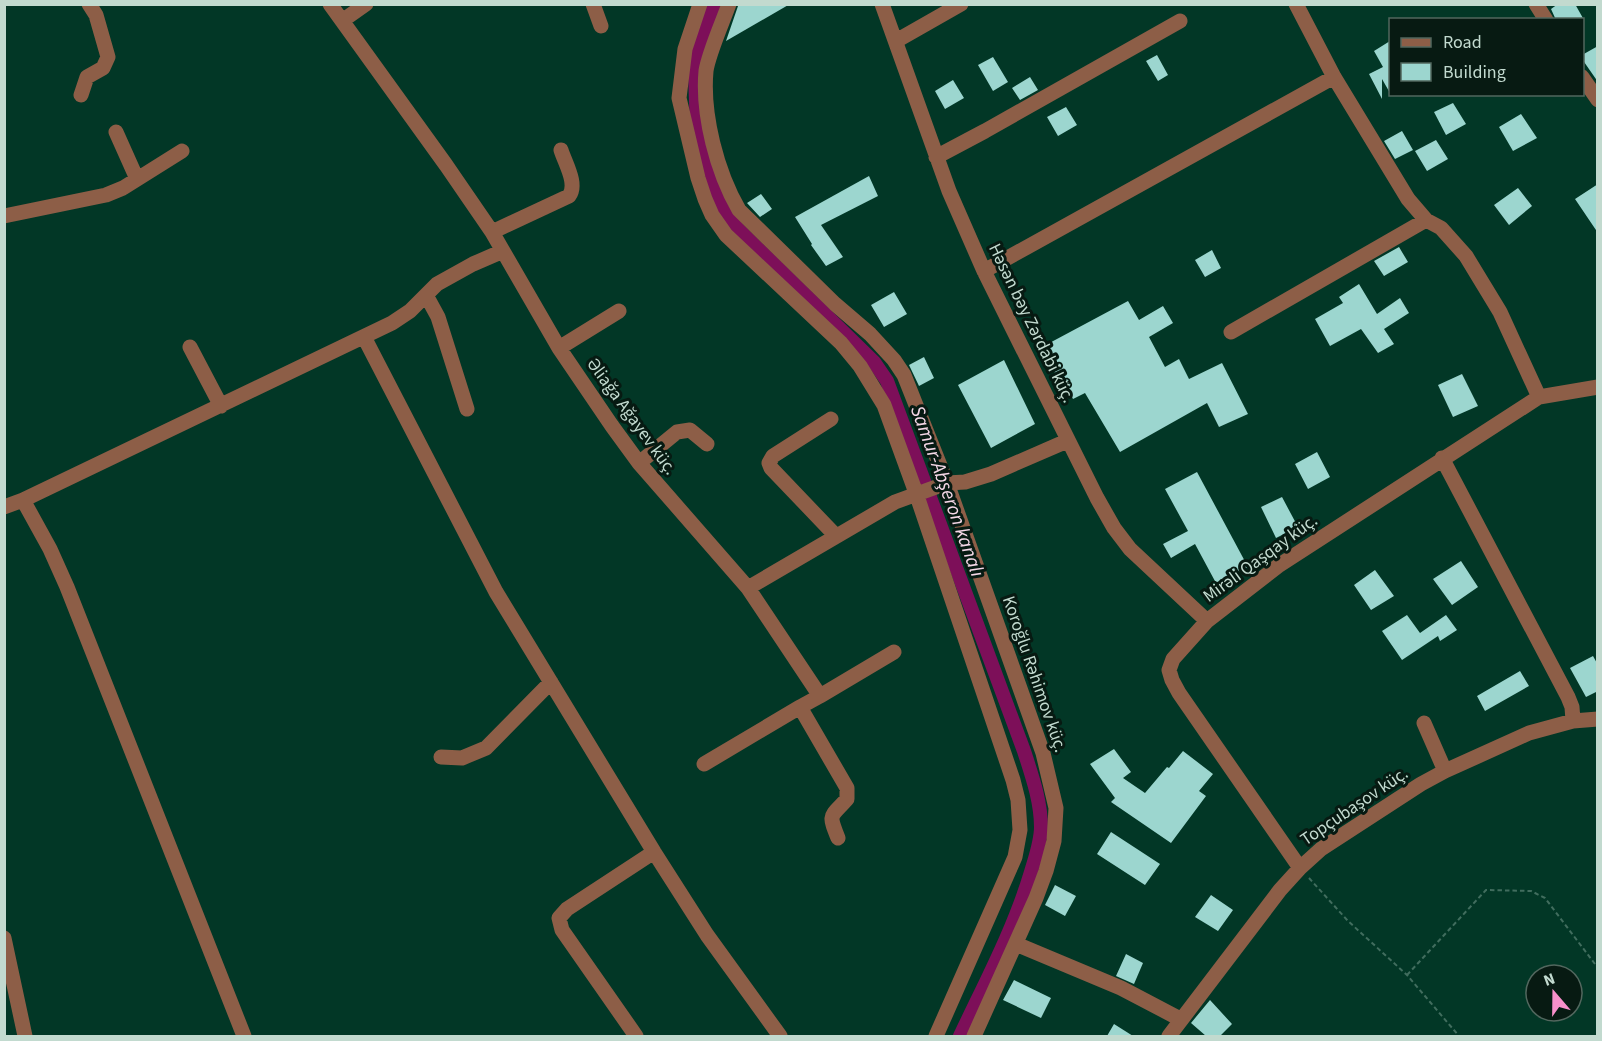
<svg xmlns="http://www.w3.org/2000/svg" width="1602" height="1041" font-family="'Source Sans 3',sans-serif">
<rect width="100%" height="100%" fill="#023726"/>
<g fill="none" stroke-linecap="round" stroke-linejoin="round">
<path stroke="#7d0f59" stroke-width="14" d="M714,4L699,49L695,73L697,129L713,188L723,210L738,229L874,362L887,381L1024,751C1032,776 1041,801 1041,827C1041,842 1035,858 1031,872C1014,929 985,983 960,1036"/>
</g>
<path fill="#9cd6cf" d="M741,4H790L726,41L738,6Z
M1558,4H1575L1584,20H1556L1551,9Z
M1390,41V93L1382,79V99L1369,74L1383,67L1374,51Z
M1598,46V82L1582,59V55Z
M1157,55L1168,75L1158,81L1146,61Z
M993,57L1008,82L993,91L978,65Z
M1030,77L1038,90L1020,100L1012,88Z
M953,80L964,98L945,109L935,91Z
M1453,103L1466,124L1446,135L1434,112Z
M1066,107L1077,125L1058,136L1047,117Z
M1521,114L1537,138L1513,151L1499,127Z
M1402,131L1413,150L1395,159L1384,141Z
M1436,140L1448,159L1427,171L1415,151Z
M869,176L878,196L821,225L843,257L826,266L811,245L812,244L795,217Z
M1598,184V233L1575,199Z
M1518,188L1532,206L1509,225L1494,205Z
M761,194L772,209L760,217L747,203Z
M1399,247L1408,262L1384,276L1374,261Z
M1212,250L1221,268L1205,277L1195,260Z
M1359,284L1377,314L1400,298L1409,313L1384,329L1394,344L1378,353L1361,329L1330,346L1315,319L1343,303L1339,297Z
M894,292L907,314L884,327L871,305Z
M1128,301L1139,320L1163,306L1173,323L1149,337L1165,367L1179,359L1189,379L1222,363L1248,414L1219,427L1207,403L1120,452L1085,393L1073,399L1059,371L1055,373L1042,347Z
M924,357L934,378L919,386L909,365Z
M1004,360L1035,424L991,448L958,385Z
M1462,374L1478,406L1453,417L1438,385Z
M1317,452L1330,477L1308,489L1295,464Z
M1197,472L1248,567L1216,583L1195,544L1171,558L1163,544L1188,531L1165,489Z
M1282,497L1298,527L1276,538L1261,507Z
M1461,561L1478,587L1452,605L1433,579Z
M1375,570L1394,596L1371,610L1354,585Z
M1407,615L1420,633L1446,615L1457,630L1440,641L1438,636L1402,660L1382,631Z
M1593,656L1598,665V691L1586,697L1570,668Z
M1520,671L1529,686L1485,711L1477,696Z
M1114,749L1131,772L1123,778L1145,793L1167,767L1169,768L1183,751L1213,774L1199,791L1206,796L1171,843L1111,802L1115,798L1090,764Z
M1111,832L1160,864L1145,885L1097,854Z
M1055,885L1076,896L1065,916L1045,905Z
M1211,895L1233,910L1218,931L1195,917Z
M1126,954L1143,963L1134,984L1116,976Z
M1014,980L1051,998L1041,1018L1003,1000Z
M1210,1000L1232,1024L1220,1036H1206L1191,1023Z
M1114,1024L1133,1036H1107Z"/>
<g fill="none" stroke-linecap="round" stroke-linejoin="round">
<path stroke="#416d5e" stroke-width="2" stroke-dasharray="4.5 3" stroke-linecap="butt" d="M1309,878L1348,921L1407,975L1459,1036
M1407,975L1486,890L1531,891L1545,898L1598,968"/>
<path stroke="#8d5e47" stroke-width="15" d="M330,4L446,165L492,232L559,348L612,426L639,463L748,588L820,696L800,707L847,788V799C830,818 828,813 838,838
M593,4L601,26
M700,4L685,49L679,98L698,178L705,199L712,215L726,235L841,343L860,366L884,405L916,493L1013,780L1018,800L1020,830L1015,857L936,1036
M729,4C723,21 708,55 706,71C702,115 717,172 739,210L835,304L870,334L894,360L904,375L947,483L1043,753L1056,808L1054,841L1046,871L1036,898L974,1036
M882,4L949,191L984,271L1097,498L1114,528L1130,549L1207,621
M1296,4L1334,77L1408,199L1426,220L1441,228L1466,256L1500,312L1539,397
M1536,4L1546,20
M342,21L366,4
M896,41L961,4
M1582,77L1598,100
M81,95L87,77L103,68L108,57L96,15L89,4
M116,132L137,179
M936,157L985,131L1180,21
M4,216L106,195L123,188L182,151
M492,232L569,196C578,184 565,163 561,150
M984,271L1334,77
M426,295L438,317L467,409
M1231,332L1426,220
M364,337L496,592L654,852L707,935L780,1036
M190,347L221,406
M559,348L619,311
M831,419L773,456L769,463L771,468L836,536
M1442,458L1568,697L1572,707L1573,721
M639,463L677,432L690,430L707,444
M23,500L50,549L67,587L244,1036
M4,507L23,500L392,323L410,311L437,284L473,264L503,251
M748,588L895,502L947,483L965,482L991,474L1067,441
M820,696L894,652
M1424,723L1445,771
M441,757L462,758L486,748L551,682
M704,764L800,707
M1300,868L1179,693L1172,680L1169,670L1173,659L1207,621L1278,566L1539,397L1598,387
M4,938L25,1036
M1016,944L1121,988L1180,1019
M636,1036L562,930L559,918L567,909L654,852
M1169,1036L1280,890L1300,868L1321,849L1421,784L1445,771L1529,733L1573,721L1598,719"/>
</g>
<g text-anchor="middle" stroke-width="6" stroke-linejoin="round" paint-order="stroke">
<g font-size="18" fill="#c2dacf" stroke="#071a12">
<text transform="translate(1032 323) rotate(64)" y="6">Həsən bəy Zərdabi küç.</text>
<text transform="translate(632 416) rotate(54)" y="6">Əliağa Ağayev küç.</text>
<text transform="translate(1260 558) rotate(-36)" y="6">Mirəli Qaşqay küç.</text>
<text transform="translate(1035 674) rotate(71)" y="6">Koroğlu Rəhimov küç.</text>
<text transform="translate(1354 806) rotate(-34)" y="6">Topçubaşov küç.</text>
</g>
<g font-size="20" font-style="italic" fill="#f5d8e7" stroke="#071a12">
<text transform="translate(948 491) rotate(70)" y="7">Samur-Abşeron kanalı</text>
</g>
</g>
<rect width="1602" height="1041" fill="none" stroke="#c2dacf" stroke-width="12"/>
<rect x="1389" y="18" width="195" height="78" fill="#071a12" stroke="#52675e" stroke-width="1.5"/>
<rect x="1401" y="38" width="30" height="9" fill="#8d5e47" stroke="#52675e" stroke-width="1.5"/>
<text x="1443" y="48" font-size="18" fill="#c2dacf">Road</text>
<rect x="1401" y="63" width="30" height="18" fill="#9cd6cf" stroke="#52675e" stroke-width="1.5"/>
<text x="1443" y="78" font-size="18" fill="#c2dacf">Building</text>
<g transform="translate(1554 993) rotate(340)"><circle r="28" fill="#071a12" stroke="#52675e" stroke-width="1.5"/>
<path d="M0-4.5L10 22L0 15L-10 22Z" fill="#f890cb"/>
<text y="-9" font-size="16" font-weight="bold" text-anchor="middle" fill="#c2dacf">N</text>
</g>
</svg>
